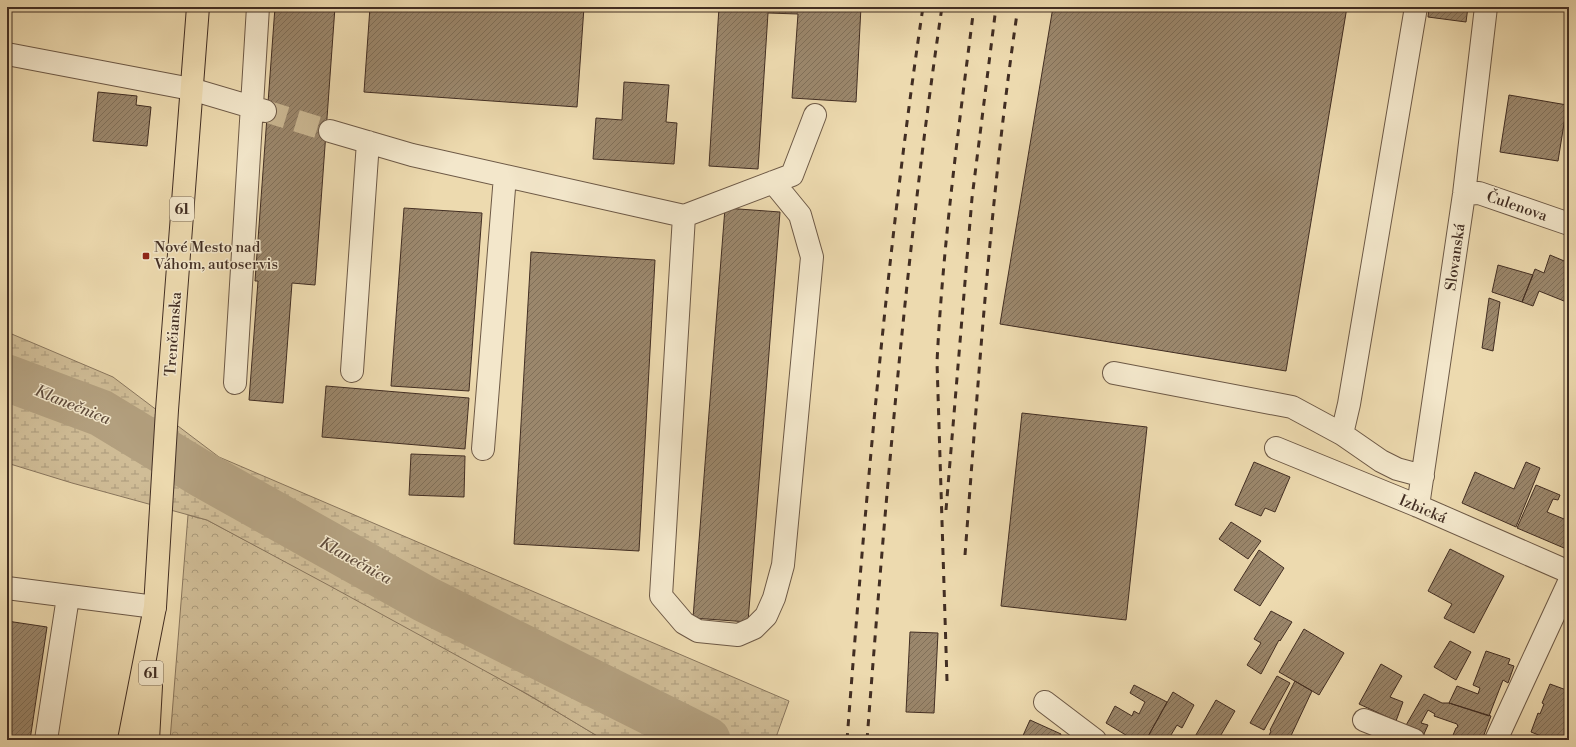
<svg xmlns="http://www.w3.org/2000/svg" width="1576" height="747" font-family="'Libre Bodoni',serif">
<defs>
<pattern id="forest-crowns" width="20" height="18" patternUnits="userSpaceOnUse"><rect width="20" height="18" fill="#d0bd97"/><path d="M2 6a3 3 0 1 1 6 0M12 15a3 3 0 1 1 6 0" fill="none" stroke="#aa9a7b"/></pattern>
<pattern id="wetland-marsh" width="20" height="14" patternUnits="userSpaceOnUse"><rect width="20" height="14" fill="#d0bd97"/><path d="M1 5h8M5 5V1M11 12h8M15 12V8" fill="none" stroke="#aa9a7b"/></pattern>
<pattern id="building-hatch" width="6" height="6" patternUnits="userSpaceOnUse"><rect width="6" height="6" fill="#9b876c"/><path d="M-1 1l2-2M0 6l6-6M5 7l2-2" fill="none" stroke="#806f58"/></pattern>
</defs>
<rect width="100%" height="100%" fill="#eddaaf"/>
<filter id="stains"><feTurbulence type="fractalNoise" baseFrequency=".005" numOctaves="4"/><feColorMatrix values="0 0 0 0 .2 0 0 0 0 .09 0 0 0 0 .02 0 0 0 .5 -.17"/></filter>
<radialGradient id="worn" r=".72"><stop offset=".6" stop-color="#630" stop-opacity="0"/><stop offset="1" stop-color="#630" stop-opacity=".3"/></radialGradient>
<path fill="url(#forest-crowns)" stroke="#89765d" d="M188,515L207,520C341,591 475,661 604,740H170Z"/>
<path fill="url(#wetland-marsh)" stroke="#89765d" d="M7,332L113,377L219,457L789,701L775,740H604L529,695L330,586L207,520L72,483L7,463Z"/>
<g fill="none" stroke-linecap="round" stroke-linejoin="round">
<path stroke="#b3a07f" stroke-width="47" d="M7,378L101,413L200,473L425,599L707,740"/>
</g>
<path fill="url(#building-hatch)" stroke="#422e23" d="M275,7H335L315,285L292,283L283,403L249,400L258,281H255Z
M370,7H584L577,107L364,92Z
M719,7H861L856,102L792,98L798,14L768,13L758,169L709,166Z
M1053,7H1347L1286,371L1000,324Z
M1429,7H1468L1466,22L1428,17Z
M624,82L669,85L666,122L677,123L674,164L593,159L596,118L622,120Z
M98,92L137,96L136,105L151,107L147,146L93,141Z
M1509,95L1567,105L1558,161L1500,152Z
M404,208L482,213L469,391L391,386Z
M725,208L780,212L748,622L693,618Z
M531,252L655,260L639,551L514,544Z
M1550,255L1569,263V303L1539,291L1533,306L1522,302L1535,269L1544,273Z
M1498,265L1533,275L1522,302L1492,292Z
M1489,298L1500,302L1493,351L1482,348Z
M326,386L469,398L465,449L322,437Z
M1022,413L1147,427L1126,620L1001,606Z
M411,454L465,456L464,497L409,495Z
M1254,462L1290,477L1275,512L1265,508L1261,516L1235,505Z
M1526,462L1540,468L1516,527L1462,503L1475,472L1514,489Z
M1536,485L1560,495L1558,500L1553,499L1547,512L1569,521V537L1564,548L1517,528Z
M1231,522L1261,541L1248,559L1219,539Z
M1450,549L1504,576L1474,633L1444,618L1452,604L1428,591Z
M1259,550L1284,568L1260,606L1234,590Z
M1271,611L1292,622L1280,641L1279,640L1261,674L1247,665L1261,643L1254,639Z
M7,621L47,627L30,740H7Z
M1304,629L1344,653L1319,695L1279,672Z
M910,632L938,633L934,713L906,712Z
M1450,641L1471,652L1456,680L1434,667Z
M1486,651L1510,659L1508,664L1514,666L1508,683L1503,680L1489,716L1449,703L1457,686L1478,694L1480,688L1473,685Z
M1381,664L1402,676L1390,697L1403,702L1396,721L1359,704Z
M1277,676L1290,683L1264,730L1250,723Z
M1295,681L1312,691L1289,740H1267L1271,731L1270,730Z
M1550,684L1569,691V734L1566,740H1551L1531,732L1538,713L1540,714L1544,704L1542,703Z
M1134,685L1167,702L1146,740H1134L1106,723L1115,706L1132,716L1134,711L1139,714L1145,702L1130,693Z
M1173,692L1194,705L1182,728L1177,725L1168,740H1146Z
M1424,694L1442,703H1449L1491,716L1482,740H1451L1456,728L1458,727L1457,724L1434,716L1435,714L1428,710L1421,723L1428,725L1424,734L1405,727Z
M1216,700L1235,711L1218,740H1193Z
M1030,720L1061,734L1059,740H1021Z"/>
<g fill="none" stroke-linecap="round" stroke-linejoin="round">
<path stroke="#cbb893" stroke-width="22" stroke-dasharray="22 11" stroke-linecap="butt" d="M265,111L330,131"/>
<defs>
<path id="minor" d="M1416,7L1349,404L1342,434L1381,461L1397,469L1423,476
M7,54L191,89L265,111
M330,131L412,155L684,216L661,596L684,623L698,631L738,635L754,628L766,616L774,598L783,565L812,257L800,215L773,182
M1464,194L1479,193L1569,224
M684,216L792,175L815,115
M352,371L368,142
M1114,373L1292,407L1342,434
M235,383L258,7
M1276,448L1418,506L1569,572
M483,449L505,176
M1418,506L1464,194L1486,7
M7,588L155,607
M1045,702L1095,740
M1364,720L1414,740
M46,740L68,597
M1496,740L1569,582"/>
<path id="major" d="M129,740L155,607L167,410L198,7
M148,740L151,686"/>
</defs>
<use href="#minor" stroke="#6d5946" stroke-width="24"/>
<use href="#major" stroke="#422e23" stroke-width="24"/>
<use href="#minor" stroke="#f3e7cb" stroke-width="22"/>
<use href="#major" stroke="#eddaaf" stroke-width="22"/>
<path stroke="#422e23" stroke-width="3" stroke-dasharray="7 7" stroke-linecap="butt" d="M946,510L972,198L996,7
M965,555C979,372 991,189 1018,7
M947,681L937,362C943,243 959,125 974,7
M847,740C866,495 887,250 923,7
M867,740C886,495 906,250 942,7"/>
</g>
<rect fill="#8f2418" stroke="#f3e7cb" stroke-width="1.5" x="142" y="252" width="8" height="8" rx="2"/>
<g text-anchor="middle" stroke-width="3" stroke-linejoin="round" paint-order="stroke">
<g fill="#f3e7cb" stroke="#765" stroke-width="1">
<rect x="170" y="197" width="24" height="24" rx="3"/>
<rect x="139" y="661" width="24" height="24" rx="3"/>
</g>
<g font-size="14" font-weight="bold" fill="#422e23">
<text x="182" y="214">61</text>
<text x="151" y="678">61</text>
</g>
<g font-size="15" fill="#422e23" stroke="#f3e7cb">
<text transform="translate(1517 206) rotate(19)" y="5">Čulenova</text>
<text transform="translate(1455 257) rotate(-82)" y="5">Slovanská</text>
<text transform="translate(173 334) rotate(-86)" y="5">Trenčianska</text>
<text transform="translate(1423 509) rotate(23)" y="5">Izbická</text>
</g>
<g font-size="15" fill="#422e23" stroke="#f3e7cb" text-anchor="start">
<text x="154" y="252">Nové Mesto nad<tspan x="154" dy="17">Váhom, autoservis</tspan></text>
</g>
<g font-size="16" font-style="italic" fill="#5e4a3a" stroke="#f3e7cb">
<text transform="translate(73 404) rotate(22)" y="6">Klanečnica</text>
<text transform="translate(356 560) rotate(29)" y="6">Klanečnica</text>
</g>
</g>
<rect width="1576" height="747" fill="none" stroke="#eddaaf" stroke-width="24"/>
<rect x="8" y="8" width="1560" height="731" fill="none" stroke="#422e23" stroke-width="2"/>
<rect x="12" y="12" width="1552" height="723" fill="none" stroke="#422e23"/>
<rect width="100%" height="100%" filter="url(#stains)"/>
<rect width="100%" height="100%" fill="url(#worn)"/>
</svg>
